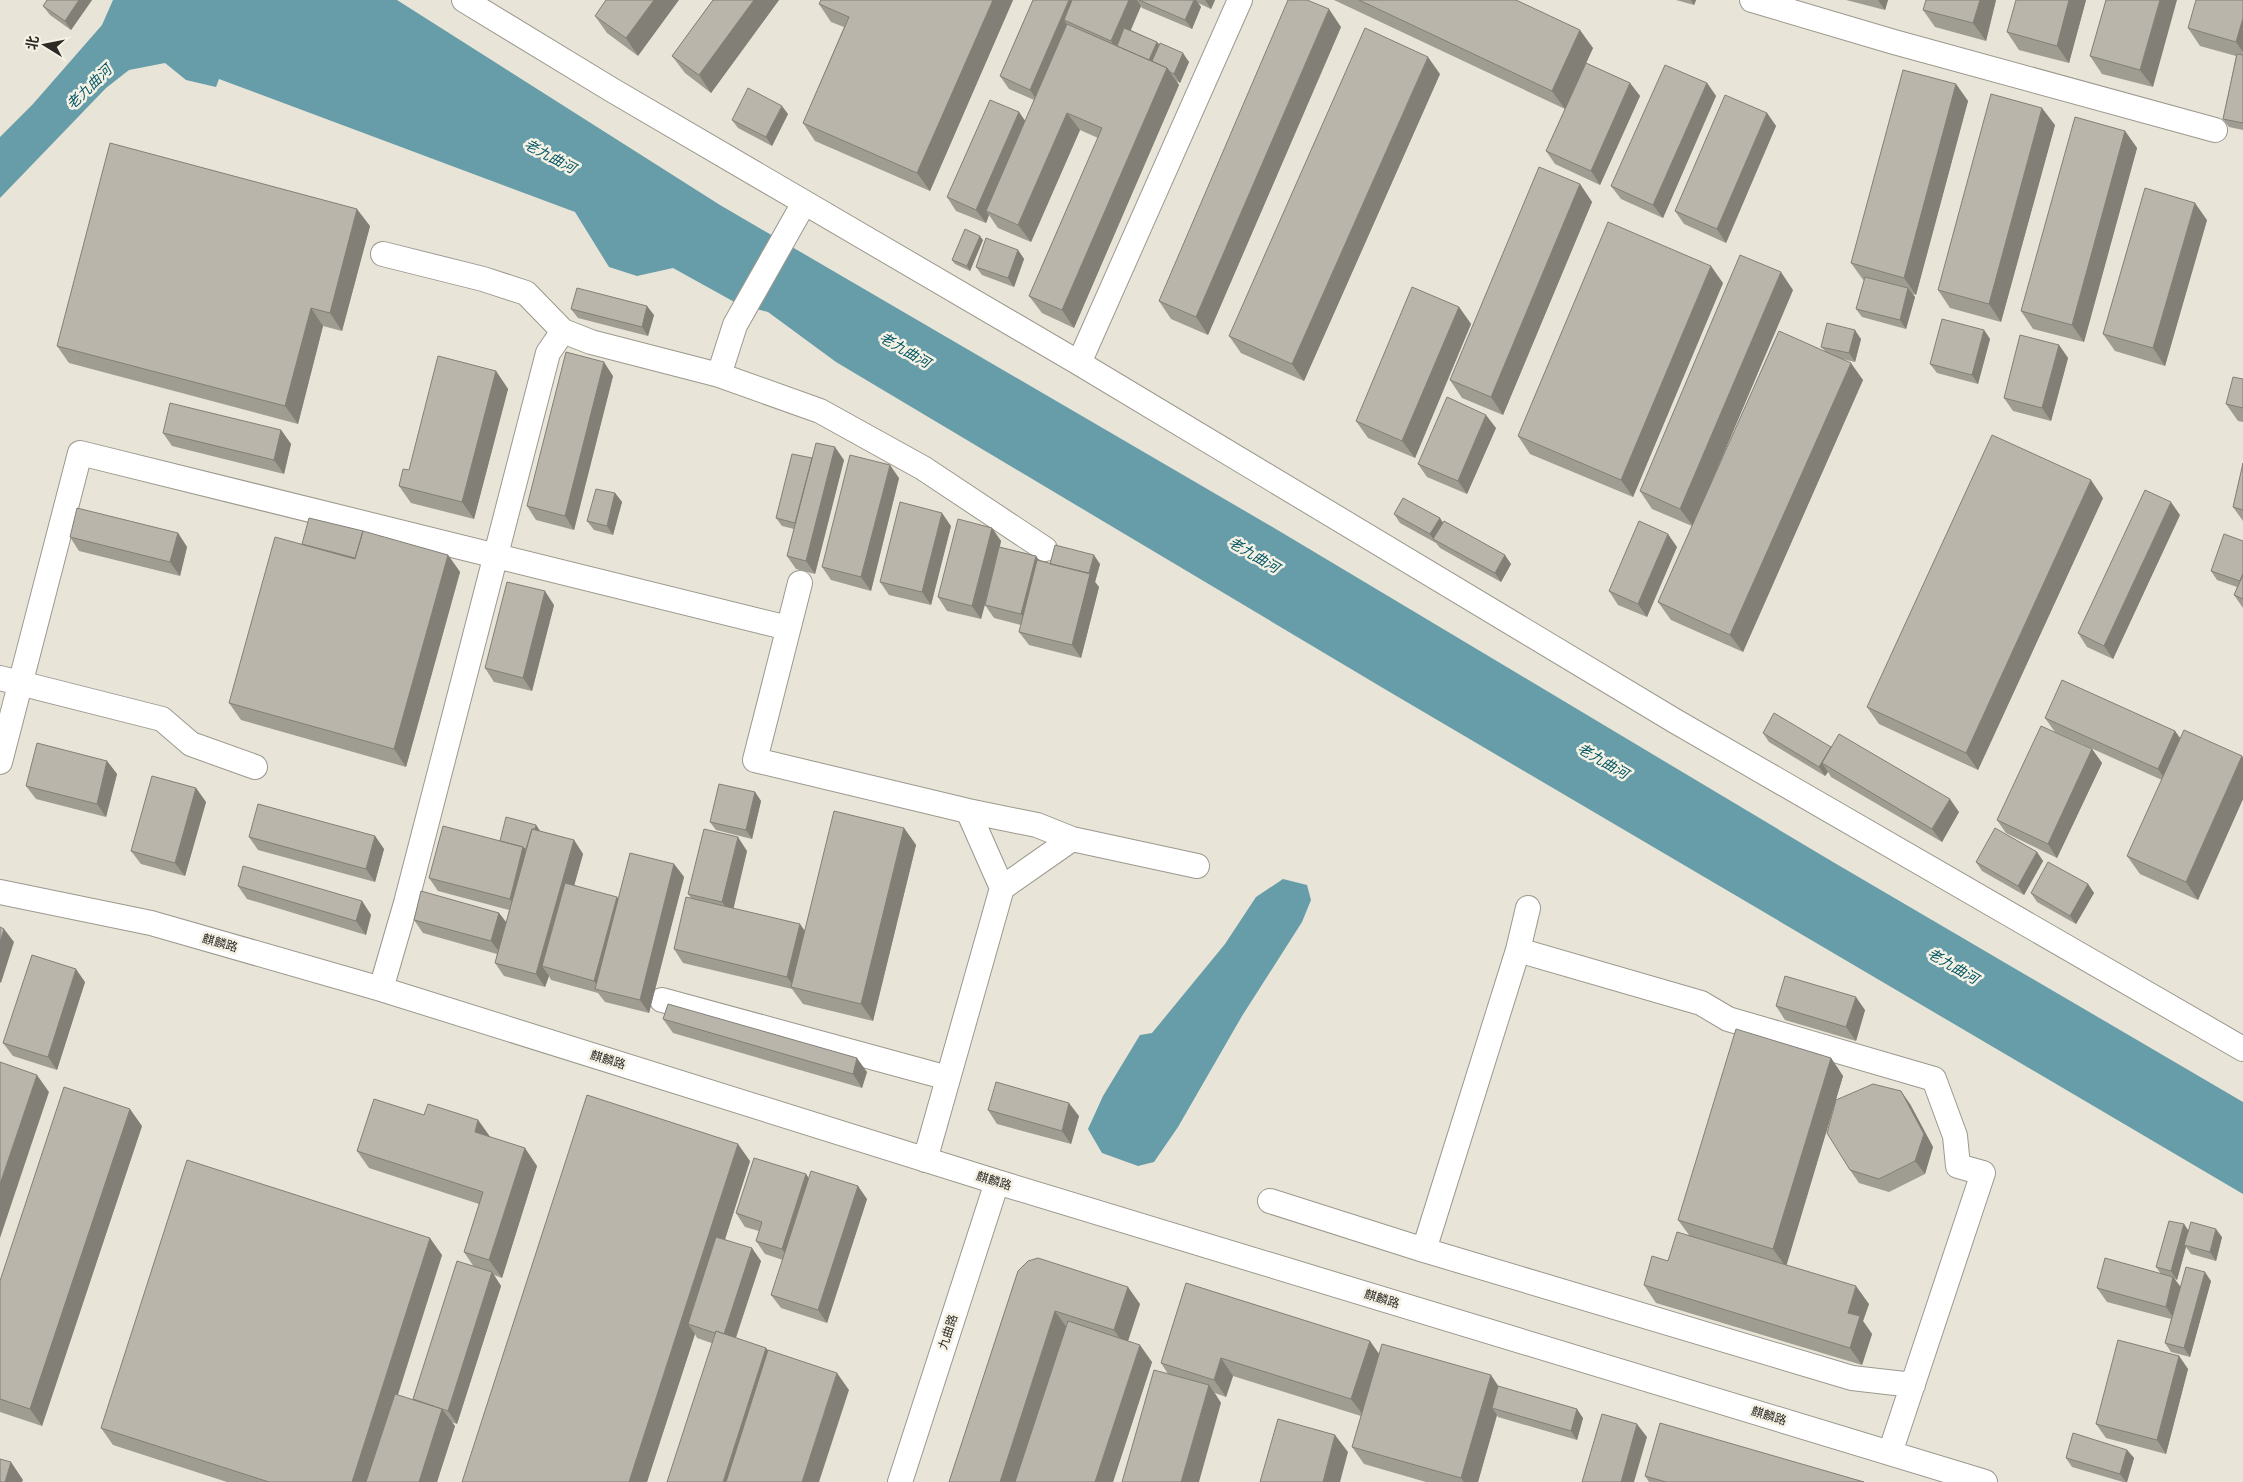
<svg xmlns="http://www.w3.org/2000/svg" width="2243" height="1482" font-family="Raleway,'Noto Sans SC',sans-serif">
<rect width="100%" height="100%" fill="#e8e4d8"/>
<path fill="#679da8" d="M113,0H397L720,205L1269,525L1833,862L2243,1102V1194L1388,691L836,362L768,312L738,304L673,268L637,276L609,267L575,212L219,79L216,87L186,80L165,63L129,70L106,88L0,198V137L33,104L102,25Z
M1283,879L1307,885L1311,900L1302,922L1242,1016L1178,1127L1154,1162L1138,1166L1102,1153L1088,1129L1103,1096L1140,1035L1152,1033L1225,944L1256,897Z"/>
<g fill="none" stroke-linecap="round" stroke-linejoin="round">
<defs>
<path id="minor" d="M464,0L612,90L1079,363L1675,721L2243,1049
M1752,0L1894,42L2215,130
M563,331L591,342L719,375L820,411L923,468L1045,549
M1079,363L1240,0
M719,375L735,325L804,203
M800,583L755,760L968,811L1002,888L925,1160
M0,678L162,719L191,744L255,767
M0,762L80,453L788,628
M968,811L1037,825L1072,839L1197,866
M1002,888L1072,839
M0,892L151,923L381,989L997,1182L1985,1482
M1528,908L1518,950L1424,1250L1852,1378L1913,1385
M1518,950L1701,1003L1728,1019L1934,1079L1955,1136L1958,1166L1983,1173L1890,1453
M381,989L406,903L548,353L563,331L526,293L483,279L383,254
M662,1000L948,1078
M1270,1201L1424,1250
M900,1482L997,1182"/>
</defs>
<use href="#minor" stroke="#9c988d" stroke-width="26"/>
<use href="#minor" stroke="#fff" stroke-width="24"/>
</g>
<path fill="#9f9c92" d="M92,0L71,30L50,15L43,6Z
M606,0L638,56L607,33L595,16Z
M713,0H779L711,93L685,73L672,56Z
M821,0H1013L930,191L815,141L803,123L844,27L831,22L819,4Z
M1033,0H1215L1211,9L1198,3L1201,7L1192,29L1142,8L1141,6L1131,30L1157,42L1159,44L1189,62L1180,83L1177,81L1179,85L1074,328L1042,313L1029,296L1098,138L1080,130L1031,242L998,228L989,215L986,223L956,211L947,197L1019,112L1025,121L1034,100L1009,89L1000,76Z
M1334,0H1516L1593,48L1586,63L1630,83L1640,96L1600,185L1555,164L1546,151L1565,109Z
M1676,0H1696L1694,5Z
M1846,0H1888L1885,10Z
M1996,0L1986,41L1935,27L1923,10Z
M2086,0L2069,63L2019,50L2007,32Z
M2106,0L2153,87L2102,74L2090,56Z
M2243,0V130L2229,127L2223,119L2236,56L2200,46L2188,28Z
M1341,27L1208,335L1171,319L1159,301Z
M1440,74L1304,381L1241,353L1229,336Z
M1707,83L1716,96L1663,218L1621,199L1611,186Z
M1956,84L1968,101L1916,295L1913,294L1915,297L1906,329L1862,317L1856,309L1864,281L1851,263Z
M1767,113L1776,126L1726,243L1684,224L1675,211Z
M788,114L772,146L738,128L732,120Z
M2055,125L2001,322L1950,308L1938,290Z
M2125,131L2137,148L2084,342L2033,329L2021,311Z
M1580,184L1592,202L1503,415L1462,398L1450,380Z
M2207,220L2165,366L2115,351L2103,334Z
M370,226L342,331L323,326L298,424L69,363L57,346Z
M983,240L970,271L955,264L952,260Z
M1018,250L1024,259L1014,287L982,275L976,267Z
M1723,283L1633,497L1530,454L1518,436Z
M1793,290L1701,506L1825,351L1821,347L1861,339L1855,362L1842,359L1863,380L1743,652L1671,620L1658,602L1692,526L1652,509L1640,491Z
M1459,307L1471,324L1415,458L1368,438L1356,421Z
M571,309L654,315L648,336L578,318Z
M1984,330L1990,339L1978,384L1937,373L1930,364Z
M2059,345L2068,358L2051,421L2013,411L2004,398Z
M496,371L508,389L474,519L411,503L399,486L409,470Z
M613,376L574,530L536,520L527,506Z
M2243,379V422L2238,421L2226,404Z
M1496,428L1467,494L1427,477L1418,464Z
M281,430L291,444L284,474L172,446L163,433Z
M812,458L844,460L815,574L796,569L787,556L794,529L782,526L776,518Z
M2243,463V521L2233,507Z
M899,478L871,591L831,580L822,567Z
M615,493L622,502L613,535L594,530L587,521Z
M2103,498L1978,770L1879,724L1867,707Z
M1394,514L1443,522L1511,564L1501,582L1440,548L1436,543L1400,523Z
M2180,515L2113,659L2087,647L2078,633Z
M951,526L931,605L889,595L880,582Z
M992,528L1001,541L1000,547L1036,556L1039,561L1050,564H1100L1095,582L1099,587L1081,658L1029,645L1019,632L1021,625L994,618L985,605L981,619L947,611L938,597Z
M178,533L187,547L180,576L79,551L70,537Z
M2243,541V608L2234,595L2237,587L2217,580L2211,571Z
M302,544L448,555L460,572L406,767L241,720L229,703Z
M1677,547L1647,617L1618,605L1609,591Z
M554,605L532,691L494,682L485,668Z
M2045,718L2175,731L2180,738L2242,756L2243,758V799L2198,900L2140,874L2127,856L2162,780L2055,732Z
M1763,733L1831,747L1959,812L1942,842L1831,777L1828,772L1825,776L1769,742Z
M2092,749L2102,763L2057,858L2006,833L1997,820Z
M107,761L117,774L106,817L36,799L26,786Z
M196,788L206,802L185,876L141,864L131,851Z
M755,792L761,801L752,839L716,830L710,822Z
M536,825L540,831L574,840L583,854L574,885L618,899L674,864L684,877L649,1013L605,1002L598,993L551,980L549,976L545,987L504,976L495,963L497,954L423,933L414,920L499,913L506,922L509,910L438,891L429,878L500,841Z
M904,828L916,845L873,1021L803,1004L792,989L683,963L674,949L691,898L688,894L747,851L733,908L805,930Z
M375,836L384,849L375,882L258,850L249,837Z
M2037,852L2043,861L2024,895L1982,871L1976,862Z
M2088,884L2094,893L2076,924L2037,902L2031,893Z
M238,886L362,901L371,915L366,935L247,899Z
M85,982L57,1070L13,1056L3,1043Z
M1776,1006L1865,1010L1856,1041L1785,1020Z
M663,1019L867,1072L862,1088L673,1033Z
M1831,1058L1843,1076L1786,1265L1869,1304L1863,1321L1872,1334L1862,1365L1656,1303L1644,1285L1668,1261L1689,1235L1678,1220Z
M1910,1104L1933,1147L1925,1174L1889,1192L1859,1183L1850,1170Z
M988,1110L1079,1116L1071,1144L997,1124Z
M424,1115L478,1120L490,1137L537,1166L502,1278L494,1275L501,1286L457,1424L451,1422L455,1426L437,1482H227L113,1445L101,1428L442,1255L398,1395L413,1400L474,1267L464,1252L479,1204L369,1168L357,1151Z
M142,1126L42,1426L0,1412V1281Z
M750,1161L725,1239L761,1261L736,1338L766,1348L768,1350L849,1390L697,1338L695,1334L647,1482H462Z
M806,1174L809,1179L867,1199L827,1323L781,1308L771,1295L783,1260L765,1254L756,1241L759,1231L745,1227L736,1213Z
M2184,1224L2188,1231L2222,1237L2216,1261L2191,1254L2186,1247L2177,1280L2175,1279L2180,1287L2211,1281L2190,1357L2171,1352L2165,1343L2171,1319L2107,1302L2097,1288L2161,1274L2156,1267Z
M1018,1271L1140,1304L1128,1341L1152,1362L1113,1482H949Z
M1186,1283L1379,1354L1499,1387L1583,1418L1577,1440L1498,1417L1497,1415L1478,1482H1426L1364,1464L1352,1447L1361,1416L1233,1376L1226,1397L1215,1393L1221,1403L1168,1374L1161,1363Z
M2179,1356L2188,1369L2166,1454L2106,1438L2096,1424Z
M2127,1450L2134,1458L2127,1482H2123L2072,1467L2066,1458Z
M1645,1476L1864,1482H1649Z"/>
<path fill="#827f77" d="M79,0H92L71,30L65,21Z
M654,0H679L638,56L626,38Z
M754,0H779L711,93L699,75Z
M993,0H1013L930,191L917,173Z
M1069,0H1084L1064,20L1071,31L1039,103L1030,90Z
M1129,0H1137L1141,6L1120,54L1111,41Z
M1194,0H1196L1201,7L1192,29L1185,20Z
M1205,0H1215L1211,9Z
M1691,0H1696L1694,5Z
M1878,0H1888L1885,10Z
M1980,0H1996L1986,41L1973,23Z
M2069,0H2086L2069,63L2057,46Z
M2160,0H2177L2153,87L2140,70Z
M1329,9L1341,27L1208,335L1196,317Z
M2243,18V52L2236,42Z
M1580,30L1593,48L1565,109L1552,91Z
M1157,42L1163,51L1152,64L1149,61Z
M1183,53L1189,62L1180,83L1174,74Z
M1428,57L1440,74L1304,381L1292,364Z
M1167,68L1179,85L1074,328L1062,310Z
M1630,83L1640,96L1600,185L1591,171Z
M1707,83L1716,96L1663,218L1653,205Z
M1956,84L1968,101L1916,295L1904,278Z
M782,106L788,114L772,146L766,137Z
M2042,108L2055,125L2001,322L1989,304Z
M1019,112L1028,125L986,211L989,215L986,223L976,210Z
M1067,113L1080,130L1031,242L1018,225Z
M1767,113L1776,126L1726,243L1717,229Z
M2125,131L2137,148L2084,342L2072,325Z
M1580,184L1592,202L1503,415L1491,397Z
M2195,203L2207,220L2165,366L2153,348Z
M357,209L370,226L342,331L330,313Z
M980,236L983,240L970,271L967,266Z
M1018,250L1024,259L1014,287L1008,278Z
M1711,266L1723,283L1633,497L1621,480Z
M1781,272L1793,290L1693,526L1680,509Z
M1908,288L1915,297L1906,329L1900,320Z
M647,306L654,315L648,336L642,327Z
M1459,307L1471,324L1415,458L1402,441Z
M311,308L323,326L298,424L285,406Z
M1855,330L1861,339L1855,362L1849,353Z
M1984,330L1990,339L1978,384L1972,375Z
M2059,345L2068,358L2051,421L2042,408Z
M604,362L613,376L574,530L565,516Z
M1851,363L1863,380L1743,652L1730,635Z
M496,371L508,389L474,519L462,502Z
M1486,415L1496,428L1467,494L1458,481Z
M281,430L291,444L284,474L274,460Z
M835,447L844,460L815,574L806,561Z
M890,465L899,478L871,591L861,577Z
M2091,480L2103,498L1978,770L1966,753Z
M615,493L622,502L613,535L607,526Z
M2171,502L2180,515L2113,659L2104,646Z
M942,513L951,526L931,605L922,592Z
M1440,518L1446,527L1433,539L1430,534Z
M992,528L1001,541L981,619L972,606Z
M178,533L187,547L180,576L170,562Z
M1668,534L1677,547L1647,617L1638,604Z
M448,555L460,572L406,767L394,749Z
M1094,555L1100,564L1095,582L1099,587L1081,658L1072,645Z
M1505,555L1511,564L1501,582L1495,573Z
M1036,556L1045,569L1030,627L1021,614Z
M545,591L554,605L532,691L523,678Z
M2175,731L2184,744L2167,782L2158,769Z
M1831,747L1822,763L1828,772L1825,776L1819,767Z
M2092,749L2102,763L2057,858L2048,844Z
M2242,756L2243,758V799L2198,900L2186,882Z
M107,761L117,774L106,817L97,804Z
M196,788L206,802L185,876L175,863Z
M755,792L761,801L752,839L746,830Z
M1950,799L1959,812L1942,842L1932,829Z
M536,825L542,834L529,850Z
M904,828L916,845L873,1021L861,1004Z
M375,836L384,849L375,882L366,869Z
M738,837L747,851L732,915L722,902Z
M574,840L583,854L551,969L542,966L549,976L545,987L536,974Z
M523,847L533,860L519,912L510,899Z
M2037,852L2043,861L2024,895L2018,886Z
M674,864L684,877L649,1013L640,1000Z
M2088,884L2094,893L2076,924L2070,916Z
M617,897L626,911L600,990L594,981Z
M362,901L371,915L366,935L356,921Z
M499,913L509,926L501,954L491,941Z
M800,924L810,938L795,988L787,977Z
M4,929L14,942L1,983L0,982V942Z
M76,969L85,982L57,1070L48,1057Z
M1856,997L1865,1010L1856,1041L1846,1027Z
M857,1058L867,1072L862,1088L853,1074Z
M1831,1058L1843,1076L1786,1267L1773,1249Z
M37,1075L49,1092L0,1238V1184Z
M1901,1091L1910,1104L1933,1147L1925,1174L1915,1161Z
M1069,1103L1079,1116L1071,1144L1062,1131Z
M130,1109L142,1126L42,1426L30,1409Z
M478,1120L491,1138L475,1132Z
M738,1144L750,1161L697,1327L688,1324L695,1334L647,1482H629Z
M525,1148L537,1166L502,1278L489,1260Z
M806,1174L815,1188L791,1263L782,1249Z
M858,1186L867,1199L827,1323L818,1310Z
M2184,1224L2190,1233L2184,1245L2186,1247L2177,1280L2171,1271Z
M2216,1229L2222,1237L2216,1261L2210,1252Z
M430,1238L442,1255L370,1482H352Z
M752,1248L761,1261L732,1349L723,1336Z
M492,1272L501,1286L457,1424L448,1411Z
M2205,1272L2211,1281L2190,1357L2184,1348Z
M2173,1277L2183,1290L2175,1320L2166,1307Z
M1856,1286L1869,1304L1863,1321L1872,1334L1862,1365L1850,1348L1848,1313Z
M1128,1287L1140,1304L1126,1347L1114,1330Z
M1055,1311L1067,1328L1017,1482H1000Z
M1370,1341L1382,1358L1364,1416L1351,1399Z
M1140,1345L1152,1362L1113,1482H1095Z
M766,1348L778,1365L741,1482H723Z
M2179,1356L2188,1369L2166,1454L2157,1440Z
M1221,1358L1233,1376L1226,1397L1214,1380Z
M837,1373L849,1390L819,1482H802Z
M1491,1375L1503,1393L1492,1408L1497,1415L1478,1482H1464L1461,1478Z
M1209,1385L1221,1403L1199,1482H1181Z
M442,1409L455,1426L437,1482H419Z
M1577,1409L1583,1418L1577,1440L1571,1431Z
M1637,1424L1647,1437L1634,1482H1621Z
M1335,1435L1348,1452L1340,1482H1323Z
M2127,1450L2134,1458L2127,1482H2126L2120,1474Z
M11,1462L23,1480L22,1482H5Z"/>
<path fill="#b9b5aa" stroke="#827f77" d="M47,0H79L65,21L43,6Z
M606,0H654L626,38L595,16Z
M713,0H754L699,75L672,56Z
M821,0H993L917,173L803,123L849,17L819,4Z
M1033,0H1069L1030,90L1000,76Z
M1072,0H1129L1111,41L1064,20Z
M1139,0H1194L1185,20Z
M1288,0H1307L1329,9L1196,317L1159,301Z
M1359,0H1516L1580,30L1552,91Z
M1926,0H1980L1973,23L1923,10Z
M2016,0H2069L2057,46L2007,32Z
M2106,0H2160L2140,70L2090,56Z
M2196,0H2243V18L2236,42L2188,28Z
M1067,24L1167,68L1062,310L1029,296L1102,128L1067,113L1018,225L986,211Z
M1124,28L1157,42L1149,60L1117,46Z
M1365,28L1428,57L1292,364L1229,336Z
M1160,43L1183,53L1174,74L1170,72L1167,68L1152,61Z
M2237,54L2243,55V123L2223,119Z
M1586,63L1630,83L1591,171L1546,151Z
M1665,65L1707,83L1653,205L1611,186Z
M1903,70L1956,84L1904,278L1851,263Z
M748,88L782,106L766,137L732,120Z
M1991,94L2042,108L1989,304L1938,290Z
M1725,95L1767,113L1717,229L1675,211Z
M990,100L1019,112L976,210L947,197Z
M2075,117L2125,131L2072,325L2021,311Z
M110,143L357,209L330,313L311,308L285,406L57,346Z
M1539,167L1580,184L1491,397L1450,380Z
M2145,188L2195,203L2153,348L2103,334Z
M1608,222L1711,266L1621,480L1518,436Z
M965,229L980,236L967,266L952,260Z
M986,238L1018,250L1008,278L976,267Z
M1740,255L1781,272L1680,509L1640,491Z
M1865,277L1908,288L1900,320L1856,309Z
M1412,287L1459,307L1402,441L1356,421Z
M577,288L647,306L642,327L571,309Z
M1942,319L1984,330L1972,375L1930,364Z
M1827,323L1855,330L1849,353L1821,347Z
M1779,331L1851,363L1730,635L1658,602Z
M2020,335L2059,345L2042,408L2004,398Z
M566,352L604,362L565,516L527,506Z
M438,356L496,371L462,502L399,486L403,469L409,470Z
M2233,377L2243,379V408L2226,404Z
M1447,397L1486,415L1458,481L1418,464Z
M170,403L281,430L274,460L163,433Z
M1992,435L2091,480L1966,753L1867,707Z
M816,443L835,447L806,561L787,556Z
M792,454L812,458L795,523L776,518Z
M850,455L890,465L861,577L822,567Z
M2243,463V510L2233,507Z
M596,489L615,493L607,526L587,521Z
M2145,490L2171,502L2104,646L2078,633Z
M1403,498L1440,518L1430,534L1394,514Z
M900,502L942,513L922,592L880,582Z
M77,508L178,533L170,562L70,537Z
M309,518L363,531L355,558L302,544Z
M958,519L992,528L972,606L938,597Z
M1444,521L1505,555L1495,573L1433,539Z
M1639,521L1668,534L1638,604L1609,591Z
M363,531L448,555L394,749L229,703L275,537L355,559Z
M2224,534L2243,541V573L2240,581L2211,571Z
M1055,545L1094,555L1089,573L1050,564Z
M999,547L1036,556L1021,614L985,605Z
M1037,560L1090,574L1072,645L1019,632Z
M2243,575V599L2234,595Z
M507,582L545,591L523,678L485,668Z
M2062,680L2175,731L2158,769L2045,718Z
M1774,713L1831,747L1819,767L1763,733Z
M2041,726L2092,749L2048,844L1997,820Z
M2184,730L2242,756L2186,882L2127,856Z
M1839,734L1950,799L1932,829L1822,763Z
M37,743L107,761L97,804L26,786Z
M152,776L196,788L175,863L131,851Z
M719,784L755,792L746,830L710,822Z
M258,804L375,836L366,869L249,837Z
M834,811L904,828L861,1004L791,987Z
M506,817L536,825L535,829H532L526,849H525L523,847L500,841Z
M443,826L523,847L510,899L429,878Z
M1995,828L2037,852L2018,886L1976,862Z
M532,829L574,840L536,974L495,963Z
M704,829L738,837L722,902L688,894Z
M630,853L674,864L640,1000L595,989Z
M2048,862L2088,884L2070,916L2031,893Z
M243,866L362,901L356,921L238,886Z
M565,883L617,897L594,981L542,966Z
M421,891L499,913L491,941L414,920Z
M686,897L800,924L787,977L674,949Z
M0,927L4,929L0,942Z
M32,955L76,969L48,1057L3,1043Z
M1785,976L1856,997L1846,1027L1776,1006Z
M668,1004L857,1058L853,1074L663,1019Z
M1736,1029L1831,1058L1773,1249L1678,1220Z
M0,1062L37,1075L0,1184Z
M996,1082L1069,1103L1062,1131L988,1110Z
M1873,1084L1901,1091L1924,1134L1915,1161L1879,1179L1850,1170L1827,1133L1836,1100Z
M64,1087L130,1109L30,1409L0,1399V1281Z
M587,1095L738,1144L629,1482H462Z
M374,1099L424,1115L428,1104L478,1120L475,1132L525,1148L489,1260L464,1252L483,1192L357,1151Z
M754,1158L806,1174L782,1249L756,1241L762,1222L736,1213Z
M187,1160L430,1238L352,1482H269L101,1428Z
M811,1171L858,1186L818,1310L771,1295Z
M2169,1221L2184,1224L2171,1271L2156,1267Z
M2191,1222L2216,1229L2210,1252L2184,1245Z
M1677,1232L1856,1286L1848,1313L1860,1316L1850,1348L1644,1285L1652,1256L1668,1261Z
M716,1237L752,1248L724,1334L716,1331L715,1333L688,1324Z
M1038,1258L1128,1287L1114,1330L1055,1311L1000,1482H949L1018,1271L1028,1261Z
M2105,1258L2173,1277L2166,1307L2097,1288Z
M457,1261L492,1272L448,1411L413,1399Z
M2186,1267L2205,1272L2184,1348L2165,1343Z
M1186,1283L1370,1341L1351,1399L1221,1358L1214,1380L1161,1363Z
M1068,1321L1140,1345L1095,1482H1015Z
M716,1331L766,1348L723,1482H667Z
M2118,1340L2179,1356L2157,1440L2096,1424Z
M1382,1344L1491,1375L1461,1478L1352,1447Z
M768,1350L837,1373L802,1482H726Z
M1154,1370L1209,1385L1181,1482H1122Z
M1498,1386L1577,1409L1571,1431L1492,1408Z
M395,1394L442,1409L419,1482H366Z
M1602,1414L1637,1424L1621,1482H1582Z
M1278,1419L1335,1435L1323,1482H1260Z
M1660,1423L1864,1482H1666L1645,1476Z
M2073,1433L2127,1450L2120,1474L2066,1458Z
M0,1459L11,1462L5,1482H0Z"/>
<g text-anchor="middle" stroke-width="5" stroke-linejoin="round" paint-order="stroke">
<g font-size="12" fill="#2c2b26" stroke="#f5f1e5">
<text transform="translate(220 943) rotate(16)" y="4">麒麟路</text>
<text transform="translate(608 1060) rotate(17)" y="4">麒麟路</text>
<text transform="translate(994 1181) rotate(17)" y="4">麒麟路</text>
<text transform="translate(1382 1299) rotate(17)" y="4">麒麟路</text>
<text transform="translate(948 1332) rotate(-72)" y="4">九曲路</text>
<text transform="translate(1769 1416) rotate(17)" y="4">麒麟路</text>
</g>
<g font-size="14" font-style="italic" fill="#025663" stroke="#f5f1e5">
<text transform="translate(89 87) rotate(-44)" y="5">老九曲河</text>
<text transform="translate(550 156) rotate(28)" y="5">老九曲河</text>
<text transform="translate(905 350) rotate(30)" y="5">老九曲河</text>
<text transform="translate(1254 555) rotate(30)" y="5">老九曲河</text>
<text transform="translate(1603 761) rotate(30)" y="5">老九曲河</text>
<text transform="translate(1953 966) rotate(30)" y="5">老九曲河</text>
</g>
</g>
<g transform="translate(45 45) rotate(280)" stroke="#f5f1e5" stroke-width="4" paint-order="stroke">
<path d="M0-4L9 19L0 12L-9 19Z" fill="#2c2b26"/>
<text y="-8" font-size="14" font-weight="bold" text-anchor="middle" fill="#2c2b26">北</text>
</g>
</svg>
